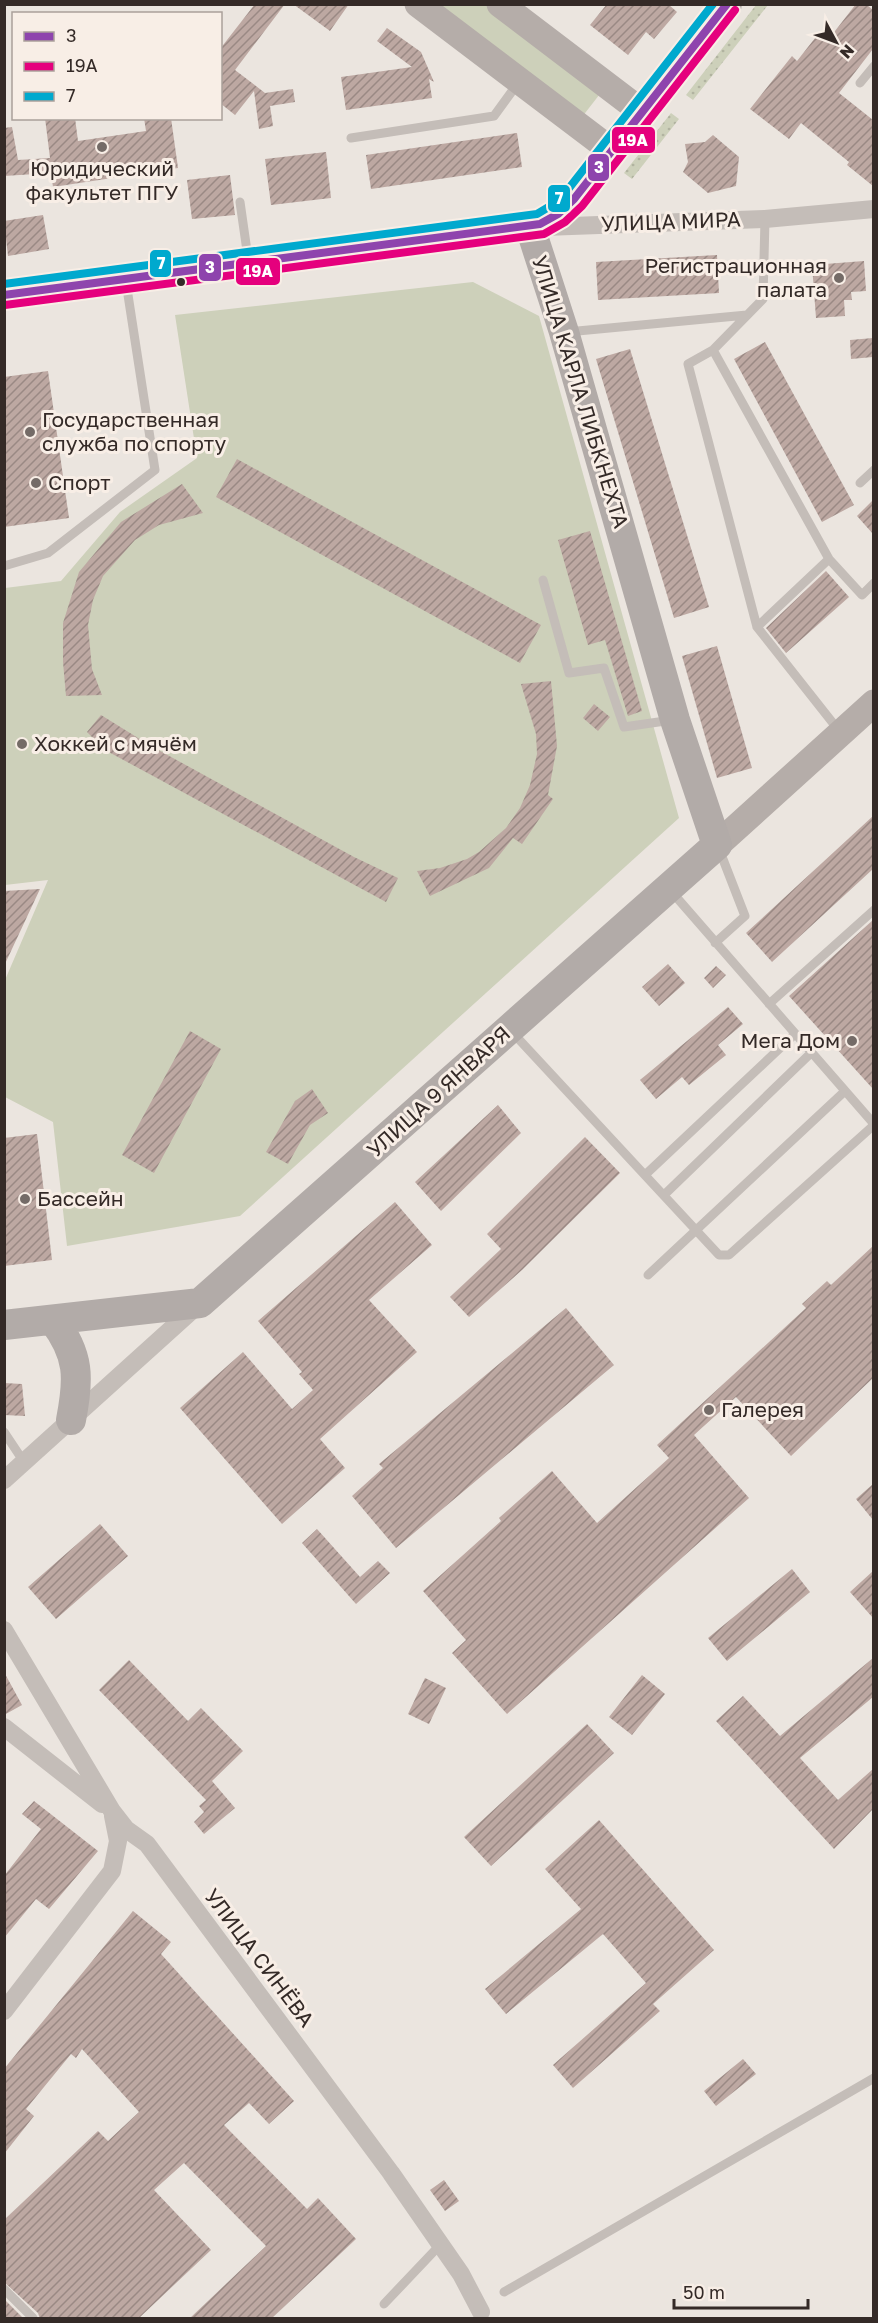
<svg xmlns="http://www.w3.org/2000/svg" width="878" height="2323" font-family="'Golos Text',sans-serif">
<defs>
<pattern id="grass-dots" width="8" height="8" patternUnits="userSpaceOnUse" patternTransform="scale(1.5)"><rect width="8" height="8" fill="#cdd0ba"/><path d="M2 2h.1M6 6h.1" fill="none" stroke="#b1b3a0" stroke-width="1.8" stroke-linecap="round"/></pattern>
<pattern id="building-hatch" width="6" height="6" patternUnits="userSpaceOnUse" patternTransform="scale(1.5)"><rect width="6" height="6" fill="#bda8a2"/><path d="M-1 1l2-2M0 6l6-6M5 7l2-2" fill="none" stroke="#9a8984"/></pattern>
</defs>
<rect width="100%" height="100%" fill="#ebe5df"/>
<path fill="url(#grass-dots)" d="M756,5H768L693,100L686,95Z
M671,113L679,119L632,179L624,173Z"/>
<path fill="#cdd0ba" d="M434,5H490L603,90L582,117Z
M473,282L539,316L679,818L240,1216L67,1246L53,1122L5,1097V980L48,880L5,885V588L61,581L120,512L197,458L175,315Z"/>
<path fill="url(#building-hatch)" d="M255,4H285L235,70L265,93L293,89L295,102L270,106L273,126L259,129L254,91L235,115L220,103V49Z
M293,4H349L330,31Z
M607,4H668L677,12L654,39L646,32L628,55L590,25Z
M856,4H866L873,10V49L839,93L873,120V186L847,165L849,162L801,123L789,139L750,109L792,56L797,61L819,33L828,40Z
M387,28L421,52L434,82L429,79L432,98L346,110L341,77L412,67L377,41Z
M45,118H75L78,141L146,131L144,118H171L178,168L53,187L51,173L4,176V128L12,127L18,160L50,158Z
M517,133L522,167L371,189L366,155Z
M713,135L739,157L736,186L708,193L683,172L688,162L685,144L705,142Z
M326,152L331,198L271,205L265,159Z
M230,175L235,215L192,219L187,180Z
M43,215L49,249L8,256L4,221Z
M717,255L719,293L598,300L596,262Z
M864,261L866,291L851,292L852,300H844L845,316L816,318L812,265Z
M873,338V357L851,359L850,340Z
M765,342L854,505L822,522L734,359Z
M630,349L709,607L674,618L596,359Z
M48,371L69,518L4,527V377Z
M237,459L541,625L520,663L216,497Z
M182,484L203,513L159,525L135,540L103,576L93,600L88,625L92,669L102,695L66,696L63,662V623L79,572L121,522Z
M873,500V534L857,516Z
M590,531L642,711L628,716L605,640L588,645L558,540Z
M826,571L849,597L786,653L766,628Z
M717,646L752,768L717,778L682,656Z
M551,681L557,746L548,795L553,799L522,844L513,838L489,868L430,896L417,871L440,868L467,859L479,852L506,828L520,808L530,785L537,754L536,734L521,684Z
M594,704L610,717L598,731L583,718Z
M101,715L151,746L354,857L398,878L386,902L105,750L87,732Z
M873,816V869L772,962L746,933Z
M40,889L4,966V891Z
M873,920V1089L789,996Z
M668,964L685,983L659,1006L642,987Z
M716,966L726,975L713,988L704,978Z
M728,1007L743,1024L718,1045L726,1055L689,1085L682,1077L656,1099L640,1080Z
M190,1031L221,1049L154,1173L122,1155Z
M312,1089L328,1113L310,1125L288,1164L266,1152L295,1101Z
M498,1105L521,1133L441,1211L415,1182Z
M37,1134L52,1260L4,1266V1138Z
M585,1137L620,1173L522,1270L469,1317L450,1297L501,1249L487,1234Z
M395,1202L432,1245L369,1300L417,1352L320,1439L345,1468L282,1524L180,1408L243,1352L292,1409L313,1390L299,1374L302,1372L258,1321Z
M873,1246V1378L791,1456L736,1397L694,1435L749,1498L507,1714L452,1653L466,1640L423,1591L501,1521L499,1518L552,1471L597,1523L669,1458L657,1445L806,1308L802,1304L827,1281L831,1285Z
M566,1308L614,1365L396,1548L352,1496L383,1468L379,1464Z
M4,1383L22,1384L25,1416L4,1415Z
M873,1484V1520L856,1499Z
M100,1524L128,1556L56,1619L28,1587Z
M317,1529L360,1577L378,1561L390,1573L356,1604L302,1543Z
M792,1569L810,1592L727,1661L708,1638Z
M873,1571V1618L850,1592Z
M873,1658V1697L800,1758L838,1800L873,1769V1809L834,1849L716,1721L743,1696L780,1736Z
M129,1660L188,1721L201,1708L243,1751L212,1781L235,1808L204,1834L194,1822L204,1812L199,1806L206,1800L99,1690Z
M4,1672L22,1705L4,1715Z
M642,1675L665,1694L632,1735L609,1717Z
M425,1678L446,1688L429,1724L408,1714Z
M587,1724L614,1753L491,1866L464,1837Z
M34,1801L98,1851L49,1909L36,1899L4,1938V1876L41,1829L22,1814Z
M599,1820L714,1950L653,2004L660,2011L573,2088L553,2065L646,1983L603,1934L506,2014L485,1989L581,1909L545,1869Z
M133,1911L171,1942L161,1954L294,2101L269,2124L249,2103L224,2125L307,2209L318,2198L356,2239L271,2319H189L266,2246L184,2163L154,2190L211,2250L138,2319H40L38,2313L4,2282V2220L98,2131L108,2141L139,2112L82,2049L76,2058L71,2054L26,2109L34,2116L4,2154V2069Z
M743,2059L756,2074L716,2106L704,2091Z
M444,2180L459,2201L445,2211L430,2190Z
M4,2299L24,2319H4Z"/>
<g fill="none" stroke-linecap="round" stroke-linejoin="round">
<path stroke="#c4bdb8" stroke-width="9" d="M860,83L874,66
M351,138L494,116L518,83
M240,202L248,258
M567,332L747,315
M713,350L829,559
M860,483L874,470
M4,566L48,553L155,470L126,282
M543,580L569,673L604,668L624,727L672,720
M757,627L688,364L713,350L763,299L765,219
M840,732L757,627L829,559L862,595L874,583
M671,891L874,1124
M715,943L745,916L719,849
M769,1004L874,910
M513,1033L719,1255H729L874,1125
M645,1175L795,1034
M664,1195L811,1053
M648,1275L845,1091
M4,1432L24,1462
M4,2289L33,2318
M504,2292L874,2078
M384,2304L439,2246"/>
<path stroke="#c4bdb8" stroke-width="18" d="M544,227L765,219L874,209
M4,1480L199,1304
M4,1630L112,1811L126,1829L147,1844L391,2173L461,2274L481,2312
M4,1727L102,1804
M4,2011L112,1871L118,1841L113,1816"/>
<path stroke="#b5ada9" stroke-width="27" d="M418,4L612,151
M500,4L642,112
M717,845L874,703"/>
<path stroke="#b2aba8" stroke-width="30" d="M4,295L540,224L558,214L574,199L727,4
M53,1320C80,1355 79,1379 71,1420
M4,1325L200,1303L717,845L675,720L564,332L530,227"/>
<defs>
<path id="bus-1" d="M4,295L540,224L558,214L574,199L727,4"/>
<path id="bus-2" d="M5,305L544,234L565,222L582,206L735,10"/>
<path id="bus-3" d="M4,284L537,214L552,205L566,192L713,4"/>
</defs>
<use href="#bus-1" stroke="#f8eee6" stroke-width="12"/>
<use href="#bus-2" stroke="#f8eee6" stroke-width="12"/>
<use href="#bus-3" stroke="#f8eee6" stroke-width="12"/>
<use href="#bus-1" stroke="#8e44ad" stroke-width="8"/>
<use href="#bus-2" stroke="#e5007d" stroke-width="8"/>
<use href="#bus-3" stroke="#00a9ce" stroke-width="8"/>
</g>
<g fill="#746b67" stroke="#f8eee6" stroke-width="2">
<circle cx="102" cy="147" r="6"/>
<circle cx="839" cy="278" r="6"/>
<circle cx="30" cy="432" r="6"/>
<circle cx="36" cy="483" r="6"/>
<circle cx="22" cy="744" r="6"/>
<circle cx="852" cy="1041" r="6"/>
<circle cx="25" cy="1199" r="6"/>
<circle cx="709" cy="1410" r="6"/>
</g>
<circle fill="#342a27" stroke="#f8eee6" stroke-width="2" cx="181" cy="282" r="5"/>
<g text-anchor="middle" stroke-width="6" stroke-linejoin="round" paint-order="stroke">
<g font-size="21" fill="#342a27" stroke="#f8eee6" text-anchor="start">
<text x="102" y="176" text-anchor="middle">Юридический<tspan x="102" dy="24">факультет ПГУ</tspan></text>
<text x="827" y="273" text-anchor="end">Регистрационная<tspan x="827" dy="24">палата</tspan></text>
<text x="42" y="427">Государственная<tspan x="42" dy="24">служба по спорту</tspan></text>
<text x="48" y="490">Спорт</text>
<text x="34" y="751">Хоккей с мячём</text>
<text x="840" y="1048" text-anchor="end">Мега Дом</text>
<text x="37" y="1206">Бассейн</text>
<text x="721" y="1417">Галерея</text>
</g>
<g font-size="21" fill="#342a27" stroke="#f8eee6">
<text transform="translate(671 222) rotate(-2)" y="7">УЛИЦА МИРА</text>
<text transform="translate(580 392) rotate(73)" y="7">УЛИЦА КАРЛА ЛИБКНЕХТА</text>
<text transform="translate(439 1092) rotate(-42)" y="7">УЛИЦА 9 ЯНВАРЯ</text>
<text transform="translate(259 1958) rotate(53)" y="7">УЛИЦА СИНЁВА</text>
</g>
</g>
<g stroke="#f8eee6" stroke-width="2">
<rect x="611" y="126" width="45" height="28" rx="6" fill="#e5007d"/>
<rect x="587" y="153" width="23" height="29" rx="6" fill="#8e44ad"/>
<rect x="547" y="184" width="24" height="29" rx="6" fill="#00a9ce"/>
<rect x="149" y="249" width="23" height="29" rx="6" fill="#00a9ce"/>
<rect x="198" y="253" width="24" height="29" rx="6" fill="#8e44ad"/>
<rect x="235" y="257" width="46" height="29" rx="6" fill="#e5007d"/>
</g>
<g font-size="16" text-anchor="middle" font-weight="bold" fill="#fff">
<text x="633" y="146">19А</text>
<text x="599" y="173">3</text>
<text x="559" y="204">7</text>
<text x="161" y="269">7</text>
<text x="210" y="273">3</text>
<text x="258" y="277">19А</text>
</g>
<rect width="878" height="2323" fill="none" stroke="#342a27" stroke-width="12"/>
<rect x="12" y="12" width="210" height="108" fill="#f8eee6" stroke="#aaa09a" stroke-width="1.5"/>
<rect x="24" y="32" width="30" height="9" fill="#8e44ad" stroke="#aaa09a" stroke-width="1.5"/>
<text x="66" y="42" font-size="18" fill="#342a27">3</text>
<rect x="24" y="62" width="30" height="9" fill="#e5007d" stroke="#aaa09a" stroke-width="1.5"/>
<text x="66" y="72" font-size="18" fill="#342a27">19А</text>
<rect x="24" y="92" width="30" height="9" fill="#00a9ce" stroke="#aaa09a" stroke-width="1.5"/>
<text x="66" y="102" font-size="18" fill="#342a27">7</text>
<g transform="translate(836 42) rotate(131)" stroke="#f8eee6" stroke-width="4.5" paint-order="stroke">
<path d="M0-4.5L10 22L0 15L-10 22Z" fill="#342a27"/>
<text y="-9" font-size="16" font-weight="bold" text-anchor="middle" fill="#342a27">N</text>
</g>
<path d="M674 2299v9h134v-9" fill="none" stroke="#342a27" stroke-width="3"/>
<text x="683" y="2299" font-size="18" fill="#342a27" stroke="#f8eee6" stroke-width="4.5" paint-order="stroke">50 m</text>
</svg>
